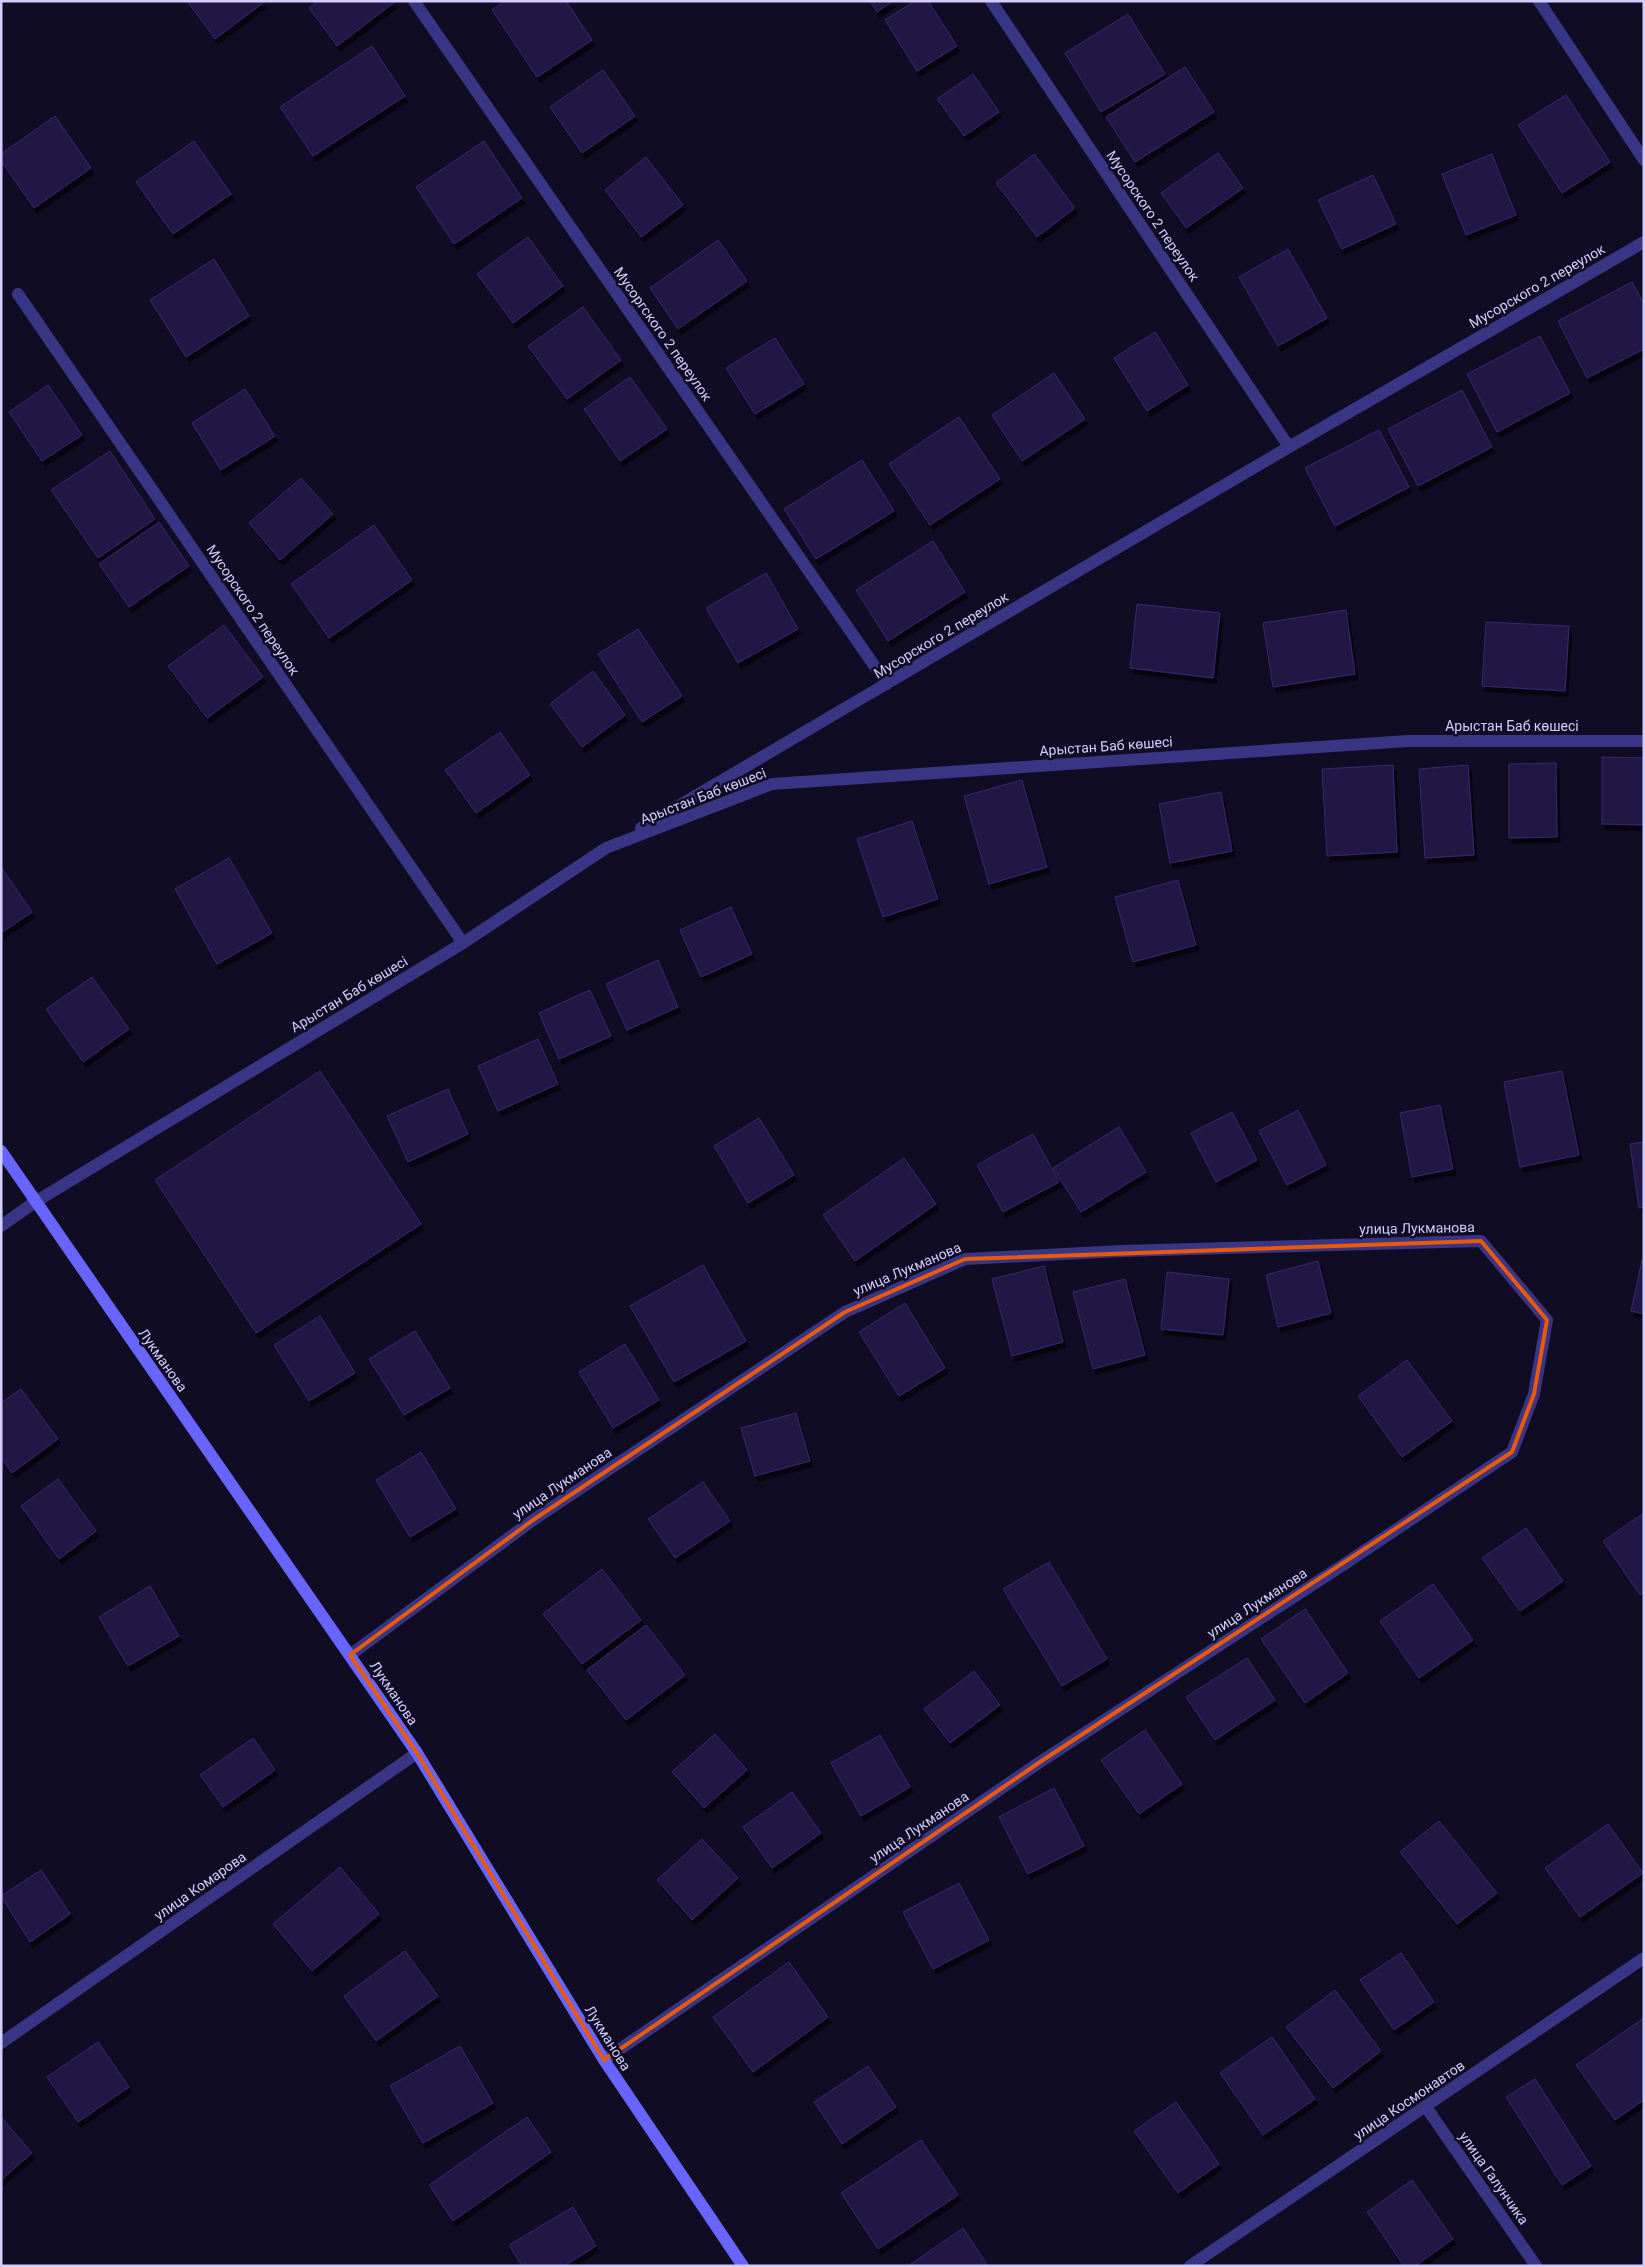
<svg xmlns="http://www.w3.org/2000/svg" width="1645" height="2267" font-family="Roboto,sans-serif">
<defs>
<filter id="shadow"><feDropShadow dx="3" dy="5.5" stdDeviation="0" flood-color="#0009"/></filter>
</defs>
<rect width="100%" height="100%" fill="#100c23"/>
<path fill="#201845" stroke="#362872" filter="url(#shadow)" d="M187,1H262L263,3L215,39Z
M318,1H396L337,46L309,8Z
M505,1H566L592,40L537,77L492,10Z
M870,1H893L877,12Z
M915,1H928L957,46L917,71L885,20Z
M1128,14L1165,74L1101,112L1065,53Z
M372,46L405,96L313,156L280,107Z
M1185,67L1214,112L1135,162L1106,117Z
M603,70L635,116L582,153L550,107Z
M973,74L999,112L964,136L937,99Z
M1566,95L1610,162L1562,193L1518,125Z
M55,116L91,168L34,208L1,161V154Z
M194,141L231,194L173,234L136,182Z
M484,141L522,198L454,244L416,187Z
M1218,153L1243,188L1186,228L1161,193Z
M1034,154L1075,208L1037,237L996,183Z
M1492,154L1516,215L1466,235L1442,174Z
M646,157L683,205L641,237L605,190Z
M1373,175L1396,224L1342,249L1318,200Z
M528,237L563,286L513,323L477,274Z
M718,240L747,281L678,329L650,288Z
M1288,249L1327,318L1278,346L1239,277Z
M214,259L249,316L186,357L150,300Z
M1632,282L1644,304V349L1587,378L1558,321Z
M583,307L621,360L567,399L528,346Z
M1155,332L1188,385L1147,411L1114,358Z
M1540,336L1570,393L1497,432L1467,374Z
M775,338L804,384L755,414L726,368Z
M1054,373L1085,419L1022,461L992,415Z
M630,377L667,429L620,461L584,409Z
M48,385L82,435L42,461L9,412Z
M245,389L275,436L221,470L192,423Z
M1462,390L1492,447L1418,486L1388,429Z
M959,417L1000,479L930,525L889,464Z
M1379,430L1409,487L1335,526L1305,468Z
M110,451L155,519L98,558L51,490Z
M862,460L894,511L816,559L784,509Z
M301,478L333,514L280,560L249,523Z
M159,522L189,566L129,607L99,564Z
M374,525L412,580L329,638L291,584Z
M933,541L965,592L888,641L856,590Z
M766,573L798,629L738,663L706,608Z
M1137,604L1220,613L1213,678L1130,668Z
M1346,610L1355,674L1273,687L1263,623Z
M1486,622L1569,626L1565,691L1482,686Z
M224,625L263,677L207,718L168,666Z
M638,629L682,696L642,722L598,654Z
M593,671L625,715L582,747L550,704Z
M500,732L530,775L476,813L445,770Z
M1602,757L1644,758V825L1602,824Z
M1556,763L1557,837L1509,838V764Z
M1393,765L1397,852L1327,856L1322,769Z
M1468,765L1474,855L1425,858L1419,769Z
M1022,780L1047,867L989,884L964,796Z
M1221,792L1232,851L1170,863L1159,804Z
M912,821L938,899L883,917L857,839Z
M229,858L272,933L217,964L175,889Z
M1,867L32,912L1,933Z
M1178,880L1196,945L1133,962L1115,897Z
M731,907L752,954L701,977L680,930Z
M658,960L678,1007L627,1030L606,984Z
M92,977L129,1029L83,1062L46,1009Z
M590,990L611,1036L559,1059L539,1013Z
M538,1039L558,1084L498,1111L478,1066Z
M320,1071L421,1224L256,1333L155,1180Z
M1562,1071L1579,1155L1520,1167L1504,1082Z
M448,1089L468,1134L408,1162L387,1116Z
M1440,1105L1453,1169L1412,1177L1400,1113Z
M1298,1110L1326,1165L1287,1185L1259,1131Z
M1232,1112L1257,1160L1216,1182L1191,1133Z
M759,1118L794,1175L748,1203L714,1146Z
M1119,1127L1146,1172L1081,1212L1053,1168Z
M1033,1134L1059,1182L1003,1212L977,1165Z
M1644,1142V1207L1639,1208L1630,1144Z
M904,1158L936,1204L855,1261L823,1215Z
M1642,1260H1644V1314L1631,1311Z
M1318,1261L1331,1313L1278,1327L1266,1275Z
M703,1265L746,1341L674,1382L630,1306Z
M1044,1266L1063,1342L1012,1356L992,1279Z
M1167,1272L1229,1279L1223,1335L1161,1329Z
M1125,1279L1145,1355L1093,1369L1073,1292Z
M905,1303L945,1368L899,1396L859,1332Z
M320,1316L355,1373L309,1401L274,1345Z
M415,1331L450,1388L404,1415L369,1359Z
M625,1344L659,1400L613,1428L579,1372Z
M1407,1360L1452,1421L1402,1457L1358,1396Z
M21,1389L58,1439L12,1473L1,1458V1403Z
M796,1413L810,1461L755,1476L741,1428Z
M421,1452L456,1509L410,1537L376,1480Z
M58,1479L96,1531L59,1559L21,1506Z
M703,1482L730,1521L675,1558L648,1519Z
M1644,1513V1592L1640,1595L1603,1541Z
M1526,1528L1563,1581L1520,1611L1482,1558Z
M1049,1562L1107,1659L1062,1686L1003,1589Z
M602,1569L641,1620L582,1664L543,1614Z
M1433,1584L1473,1640L1419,1678L1380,1621Z
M150,1586L179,1636L128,1666L99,1617Z
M1305,1609L1348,1673L1305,1703L1261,1639Z
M646,1625L685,1675L626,1720L587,1670Z
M1247,1658L1275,1700L1215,1740L1186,1697Z
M974,1671L1000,1705L950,1743L924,1709Z
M1145,1730L1182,1784L1139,1814L1101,1760Z
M715,1734L747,1770L704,1808L672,1772Z
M880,1735L910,1787L861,1816L831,1763Z
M253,1738L275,1770L223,1807L200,1775Z
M1054,1788L1084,1846L1028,1874L999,1817Z
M792,1792L821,1833L772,1868L743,1827Z
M1439,1821L1497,1893L1457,1924L1400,1852Z
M1608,1824L1643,1873L1580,1917L1545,1868Z
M702,1839L738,1878L692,1920L657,1880Z
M340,1867L379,1914L312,1971L273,1924Z
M41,1870L70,1914L30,1942L1,1896Z
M959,1883L989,1940L933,1969L903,1912Z
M405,1951L438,1996L376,2041L344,1996Z
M1401,1953L1434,2002L1394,2030L1360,1980Z
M789,1962L828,2017L753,2072L713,2017Z
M1335,1990L1381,2051L1333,2088L1286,2027Z
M1644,2018V2100L1615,2120L1576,2065Z
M1272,2037L1315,2099L1263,2135L1220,2073Z
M98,2042L129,2087L78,2122L47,2077Z
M460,2046L493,2103L423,2143L390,2086Z
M868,2066L896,2107L842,2144L814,2102Z
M1535,2079L1591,2166L1562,2185L1506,2097Z
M1176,2102L1219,2164L1178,2193L1134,2131Z
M1,2117L32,2153L1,2180Z
M527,2117L551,2152L453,2221L429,2185Z
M921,2140L958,2195L878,2249L841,2193Z
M1412,2180L1453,2239L1415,2266H1404L1367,2212Z
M573,2207L596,2246L564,2266H522L509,2245Z
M963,2228L988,2266H908Z"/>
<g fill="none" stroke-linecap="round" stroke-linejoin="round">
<path stroke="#373584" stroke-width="12" d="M414,1L887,684
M991,1L1289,447
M1539,1L1644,160
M18,294L463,943
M641,828L1289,447L1644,242
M1,1226L35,1202L463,943L606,848L772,784L1408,741H1644
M350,1655L533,1520L845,1312L965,1259L1121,1251L1481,1241L1547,1320L1534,1394L1512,1452L1343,1565L1040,1762L604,2060
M1,2043L417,1753
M1426,2107L1536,2266
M1190,2266L1644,1958"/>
<path stroke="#6865ff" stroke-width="12" d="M1,1151L417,1753L604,2060L743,2266"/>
</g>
<path fill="none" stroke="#e8590c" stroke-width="4" stroke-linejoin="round" d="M1481,1241L1547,1320L1534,1394L1512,1452L1040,1762L604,2060L417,1753L350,1655L533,1520L845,1312L965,1259Z"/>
<g text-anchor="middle" stroke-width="5" stroke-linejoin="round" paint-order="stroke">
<g font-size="14" fill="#d3ceff" stroke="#100c23">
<text transform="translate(1153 216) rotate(56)" y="5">Мусорского 2 переулок</text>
<text transform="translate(1537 286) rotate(-30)" y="5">Мусорского 2 переулок</text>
<text transform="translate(663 334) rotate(55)" y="5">Мусоргского 2 переулок</text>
<text transform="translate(253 610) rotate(56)" y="5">Мусорского 2 переулок</text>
<text transform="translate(941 635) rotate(-31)" y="5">Мусорского 2 переулок</text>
<text x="1512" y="731">Арыстан Баб көшесі</text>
<text transform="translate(1106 746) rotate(-4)" y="5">Арыстан Баб көшесі</text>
<text transform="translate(703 796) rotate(-21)" y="5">Арыстан Баб көшесі</text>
<text transform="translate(349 994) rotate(-31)" y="5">Арыстан Баб көшесі</text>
<text transform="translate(1417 1228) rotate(-1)" y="5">улица Лукманова</text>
<text transform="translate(907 1269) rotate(-23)" y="5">улица Лукманова</text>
<text transform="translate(163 1360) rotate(55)" y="5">Лукманова</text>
<text transform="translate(562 1483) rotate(-34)" y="5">улица Лукманова</text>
<text transform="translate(1257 1603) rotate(-33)" y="5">улица Лукманова</text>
<text transform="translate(394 1693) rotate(56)" y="5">Лукманова</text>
<text transform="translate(919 1827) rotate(-34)" y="5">улица Лукманова</text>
<text transform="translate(200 1886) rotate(-35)" y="5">улица Комарова</text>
<text transform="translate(608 2038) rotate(58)" y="5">Лукманова</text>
<text transform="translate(1409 2100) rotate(-34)" y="5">улица Космонавтов</text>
<text transform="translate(1494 2178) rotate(55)" y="5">улица Галунчика</text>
</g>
</g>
<rect width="1645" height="2267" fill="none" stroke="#d3ceff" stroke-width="5"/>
</svg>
